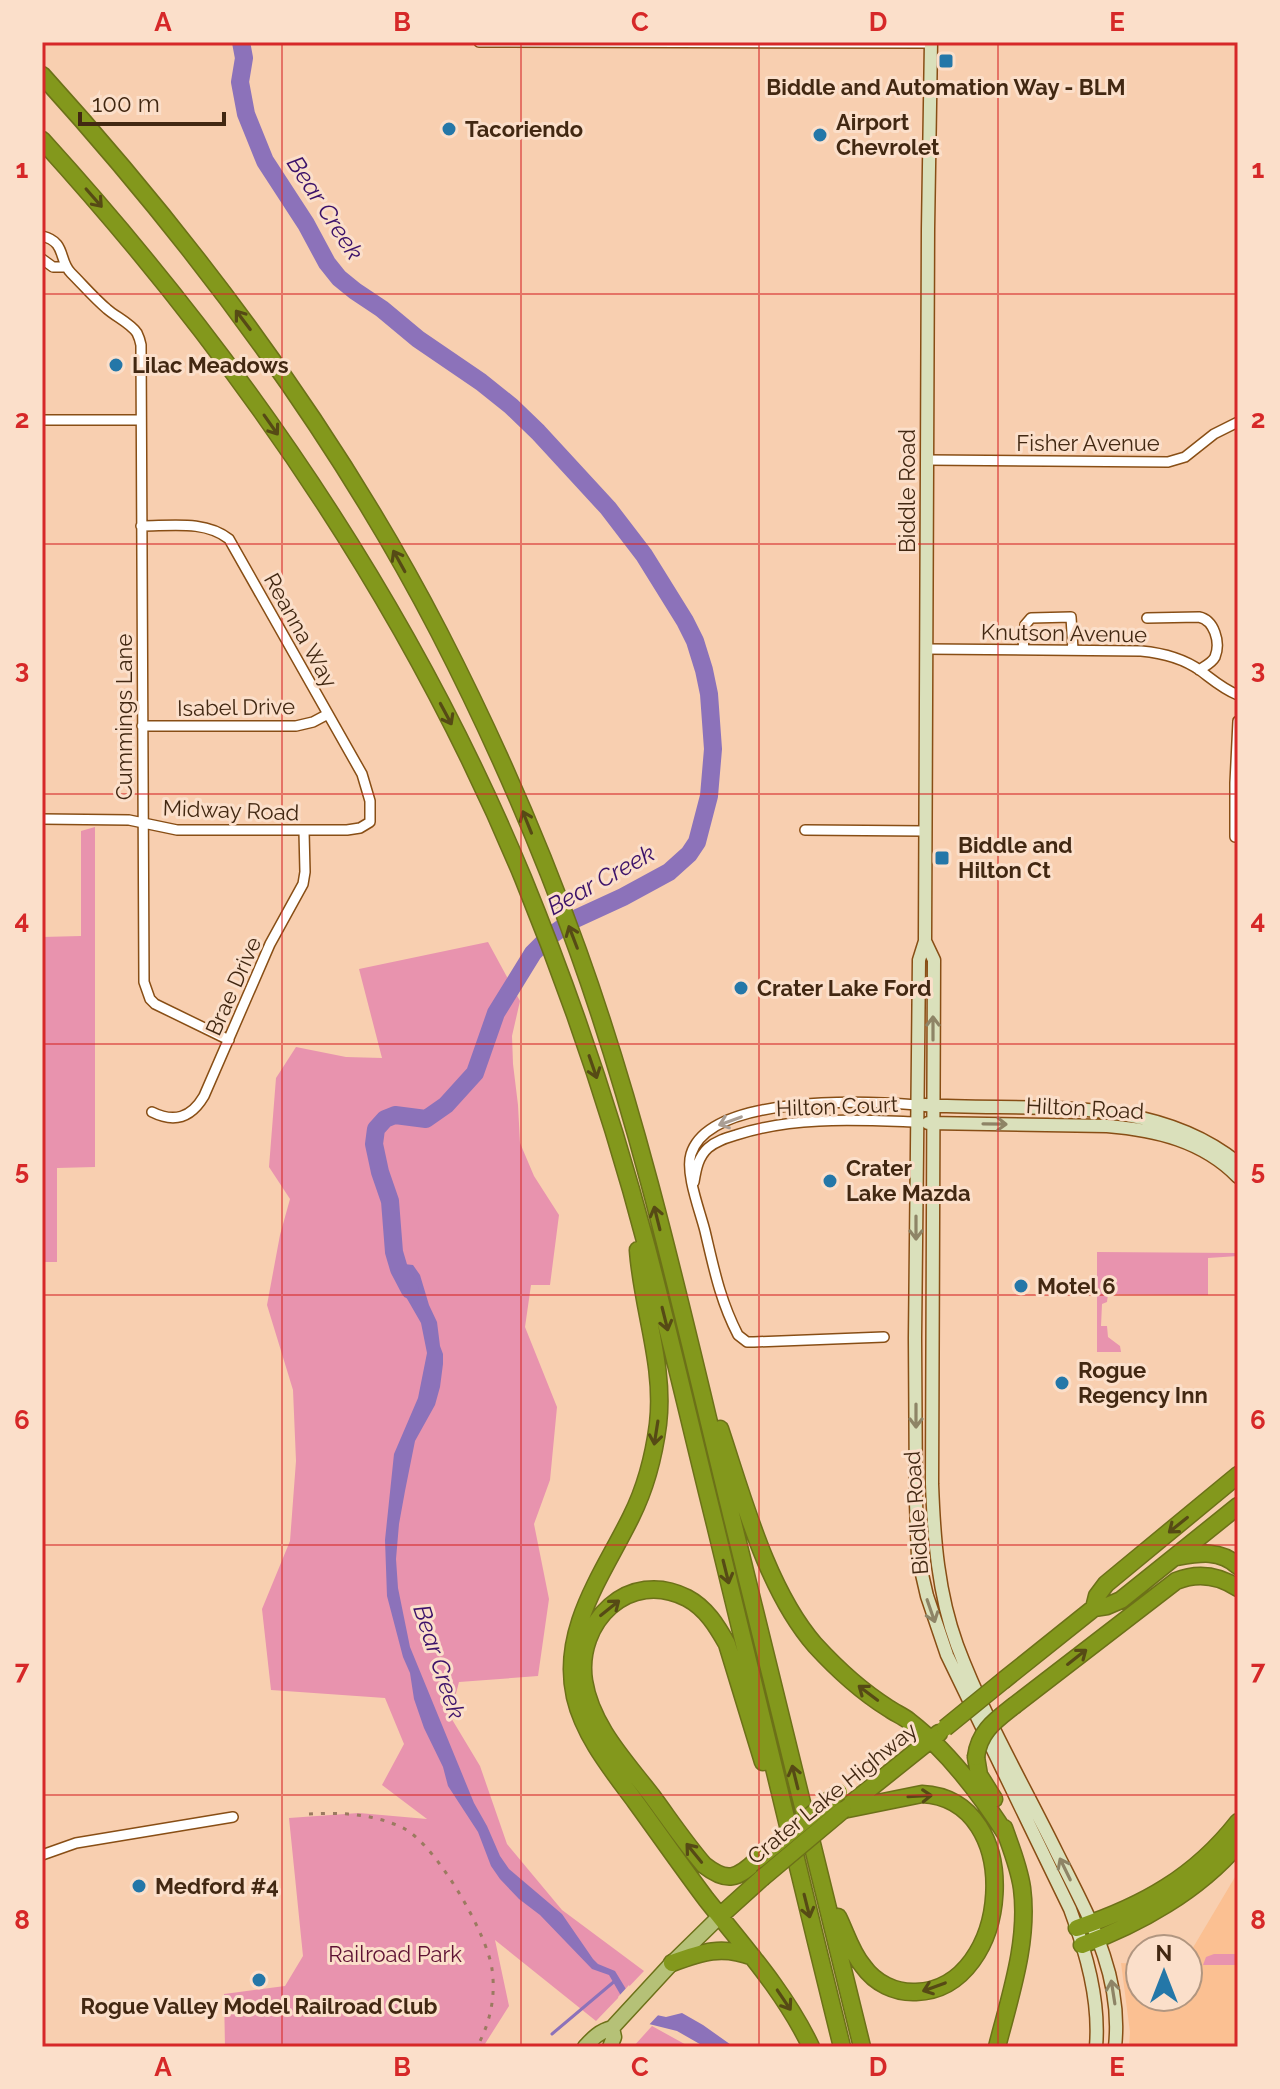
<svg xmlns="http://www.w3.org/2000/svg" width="1280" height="2089" font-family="Raleway,sans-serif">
<rect width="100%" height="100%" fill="#f8cfb0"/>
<path fill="#fbc092" d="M1238,1872V2047H1129L1130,2032L1121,1963L1140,1964V1997H1188V1956Z"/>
<path fill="#e893ae" d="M95,827V1167L57,1168V1262H42V937L81,936V831Z
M488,942L520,1001L512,1036L513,1064L518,1105L520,1143L534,1176L559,1215L550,1285H531L525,1327L557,1407L550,1480L534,1524L549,1599L538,1676L459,1682L450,1716L480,1766L507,1844L562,1910L644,1971L596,2021L495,1940L509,2006L483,2047H225L224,1994L285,1986L303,1956L289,1818L359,1813L427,1819L382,1785L404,1744L385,1698L271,1690L262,1609L290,1541L296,1461L293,1390L267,1305L280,1235L290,1199L269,1167L276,1078L296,1047L346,1057L382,1058L359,969Z
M1097,1252L1238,1253V1256L1208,1258V1295L1108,1294L1107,1302L1102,1304L1101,1326H1107L1108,1337L1120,1346L1121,1352H1097Z
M1214,1954H1238V1965H1203L1206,1957Z
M652,2026L690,2047H633Z"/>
<path fill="#8c72ba" d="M404,1264L413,1265L420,1275L429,1305L437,1322L440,1346L443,1354V1364L440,1387L435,1405L415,1441L405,1491L399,1524L396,1559L398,1588L410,1647L474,1803L487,1826L500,1856L509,1869L562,1914L593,1959L598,1964L615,1971L629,1994L652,2014L666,2017L682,2013L703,2025L734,2047H705L677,2031L645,2023L631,2013L609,1975L592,1969L540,1915L519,1899L500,1879L491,1866L478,1832L448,1786L443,1767L424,1728L414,1699L410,1673L403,1657L387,1596L385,1540L394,1454L418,1398L427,1353L421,1323L398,1283L395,1272Z"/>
<path fill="#f8cfb0" d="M629,1985L636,1998L643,2004L661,2012L647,2027L635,2023L628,2015L618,1997Z"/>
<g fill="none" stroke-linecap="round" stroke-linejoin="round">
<path stroke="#8c72ba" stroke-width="3" d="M552,2034L616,1980
M532,2047L533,2046"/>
<path stroke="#8c72ba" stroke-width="18" d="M241,42L244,58L240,82L246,114L265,161L306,224L327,263L339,278L355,291L382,309L418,339L481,382L511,406L538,432L608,508L644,555L685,621L695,641L704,670L709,694L713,749L709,796L697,842L689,854L669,872L623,897L573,920L549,937L533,953L496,1013L475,1073L446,1105L426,1119L395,1115L385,1119L376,1129L374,1144L380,1172L390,1201L394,1252L399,1269L410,1290"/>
<defs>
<path id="street" d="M479,42L931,43
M42,236C67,242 58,260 71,273C83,285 94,298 107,309C116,317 130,323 137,333C139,337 140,340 141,345L144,982L150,999L155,1004L229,1040
M42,259L53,267H65
M42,420H141
M927,460L1168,462L1185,457L1214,434L1238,422
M1147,618L1199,617C1214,620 1221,642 1215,657C1212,663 1205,666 1199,670
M926,649L1141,651C1163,653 1183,658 1201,671C1213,680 1223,689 1238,695
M1023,650L1025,625L1031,618L1071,617L1073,650
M142,726H296L313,722L328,714
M42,819L129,820L177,830H347L360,828L370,822V801L362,774L229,539C205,520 171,526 141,526
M805,830L925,831
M1235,837V783L1238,721
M152,1112C174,1123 191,1118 204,1096L270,944L303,884L305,872L304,831
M694,1182C696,1170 698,1157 708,1148C716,1141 726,1138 736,1135C794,1116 857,1120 917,1122
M884,1337L754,1342H747L738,1335C720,1300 714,1269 705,1231C700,1211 685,1173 691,1154C710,1094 866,1101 917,1105
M42,1855L76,1843L233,1817"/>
<path id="secondary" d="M931,42L928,229L925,941L919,960L915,1338L916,1503L918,1557L927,1596L947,1655L1070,1909C1086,1952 1100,2000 1096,2047
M925,941L934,960L932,1484C934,1539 938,1593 957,1645C984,1717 1023,1784 1057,1853C1088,1915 1123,1975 1115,2047
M925,1105C1030,1112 1150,1092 1238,1163
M928,1123L1107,1126C1156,1130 1203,1141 1238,1177"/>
<path id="primary" d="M585,2047C593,2038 600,2031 612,2028L672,1963L720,1916
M610,2047L614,2037L612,2028"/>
<path id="highway" d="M42,75C195,244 334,429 439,632C492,735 539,842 578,951C644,1134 686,1330 732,1518C774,1695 819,1871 862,2047
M42,140C240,358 410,605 523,878C572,998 614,1122 647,1248C671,1340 692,1432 715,1524C757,1699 799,1873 842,2047
M638,1250C642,1308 665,1365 658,1424C654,1455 645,1489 631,1517C603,1574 560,1630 575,1697C584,1736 612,1770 635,1801C659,1834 682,1867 706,1899C744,1947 785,1992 811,2047
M720,1429C743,1498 767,1590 815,1645C837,1669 861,1691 888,1708C895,1713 903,1716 909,1721C948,1751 981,1795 1007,1836
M1176,1557C1199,1553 1220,1549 1238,1566
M1094,1608L1097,1596L1106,1584L1238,1475
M1004,1680L1094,1608L1107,1606L1121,1600L1238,1506
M1015,1705L1176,1581C1198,1572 1218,1575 1238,1588
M976,1757L979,1775L994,1799
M848,1806L939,1733
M757,1860C737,1879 727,1883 704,1865C685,1843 669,1819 652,1796C626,1762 591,1726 584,1681C575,1622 629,1568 687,1598C706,1608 717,1626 727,1644L763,1762
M720,1916L762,1878
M838,1917C846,1933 851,1952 863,1966C875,1983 895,1993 916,1992C1012,1989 1027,1799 922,1794L843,1810
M1077,1928C1143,1906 1195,1877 1238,1822
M1082,1945C1139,1924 1198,1891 1238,1844
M672,1963C702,1952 722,1945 753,1957
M997,2047C1010,1996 1029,1941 1022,1888C1019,1867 1011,1848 1004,1828"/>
</defs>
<use href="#street" stroke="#884e15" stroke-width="12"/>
<use href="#secondary" stroke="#884e15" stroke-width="15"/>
<use href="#primary" stroke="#6c7118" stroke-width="17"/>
<use href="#highway" stroke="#6c7118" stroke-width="19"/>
<use href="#street" stroke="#fff" stroke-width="9"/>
<use href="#secondary" stroke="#dae0bb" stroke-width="12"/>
<use href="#primary" stroke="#b5c177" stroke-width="14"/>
<use href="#highway" stroke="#83981c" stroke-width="16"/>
<path stroke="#9b7a60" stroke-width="3" stroke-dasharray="4 8" stroke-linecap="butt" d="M309,1814C341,1812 376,1814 405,1829C437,1847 487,1933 492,1969C496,1997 490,2023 477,2047"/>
<defs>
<path id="highway-bridge" d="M945,1728L1004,1680
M976,1757C979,1731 996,1720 1015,1705
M757,1860L839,1792
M762,1878L843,1810"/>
</defs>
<use href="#highway-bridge" stroke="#6c7118" stroke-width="19" stroke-linecap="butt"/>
<use href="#highway-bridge" stroke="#83981c" stroke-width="16"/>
</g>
<defs><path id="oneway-shaft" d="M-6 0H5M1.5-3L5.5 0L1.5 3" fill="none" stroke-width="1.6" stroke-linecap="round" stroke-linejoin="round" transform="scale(2)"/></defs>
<g stroke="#564a15">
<use href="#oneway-shaft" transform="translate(94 198) rotate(49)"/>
<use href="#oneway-shaft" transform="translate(243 320) rotate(-127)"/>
<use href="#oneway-shaft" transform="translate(271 425) rotate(55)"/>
<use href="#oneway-shaft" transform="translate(399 561) rotate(-119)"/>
<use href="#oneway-shaft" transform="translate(446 714) rotate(62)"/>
<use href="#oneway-shaft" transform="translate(527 822) rotate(-112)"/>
<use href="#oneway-shaft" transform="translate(573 937) rotate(-111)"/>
<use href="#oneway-shaft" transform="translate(593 1067) rotate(71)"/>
<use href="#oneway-shaft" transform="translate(657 1218) rotate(-104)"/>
<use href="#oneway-shaft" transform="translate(665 1319) rotate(76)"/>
<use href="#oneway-shaft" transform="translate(656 1433) rotate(99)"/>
<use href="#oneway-shaft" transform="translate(1178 1525) rotate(141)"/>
<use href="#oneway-shaft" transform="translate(726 1572) rotate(76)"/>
<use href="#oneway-shaft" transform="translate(610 1608) rotate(-39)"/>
<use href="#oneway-shaft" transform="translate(1077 1657) rotate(-38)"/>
<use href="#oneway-shaft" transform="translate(868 1693) rotate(-143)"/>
<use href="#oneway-shaft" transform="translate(795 1777) rotate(-104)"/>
<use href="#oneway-shaft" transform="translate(920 1796) rotate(-3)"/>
<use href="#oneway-shaft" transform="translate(694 1853) rotate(-129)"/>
<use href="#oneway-shaft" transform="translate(807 1906) rotate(76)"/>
<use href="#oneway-shaft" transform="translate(934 1987) rotate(160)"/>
<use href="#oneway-shaft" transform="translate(784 2000) rotate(56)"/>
</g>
<g stroke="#8e8466">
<use href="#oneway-shaft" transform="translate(933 1028) rotate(-90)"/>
<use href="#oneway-shaft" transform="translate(995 1124) rotate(1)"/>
<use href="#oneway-shaft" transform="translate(916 1228) rotate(90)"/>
<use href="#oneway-shaft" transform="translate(916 1416) rotate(90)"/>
<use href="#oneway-shaft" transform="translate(931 1611) rotate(71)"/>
<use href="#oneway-shaft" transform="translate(1065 1869) rotate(-116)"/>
<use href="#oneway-shaft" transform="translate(1113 1992) rotate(-99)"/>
</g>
<use stroke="#aa9e94" href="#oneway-shaft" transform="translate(730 1121) rotate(160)"/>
<path fill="none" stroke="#d62828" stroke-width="2" stroke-opacity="0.55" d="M282,42V2047M521,42V2047M759,42V2047M998,42V2047M42,294H1238M42,544H1238M42,794H1238M42,1044H1238M42,1295H1238M42,1545H1238M42,1795H1238"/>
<g fill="#2477a8" stroke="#fbdfca" stroke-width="3">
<rect x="938" y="53" width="16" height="16" rx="4"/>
<circle cx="449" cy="129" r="8"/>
<circle cx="820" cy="135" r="8"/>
<circle cx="116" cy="365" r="8"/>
<rect x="934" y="850" width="16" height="16" rx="4"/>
<circle cx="741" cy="988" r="8"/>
<circle cx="830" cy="1181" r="8"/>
<circle cx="1021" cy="1286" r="8"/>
<circle cx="1062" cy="1383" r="8"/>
<circle cx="139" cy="1886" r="8"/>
<circle cx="259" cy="1980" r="8"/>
</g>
<g text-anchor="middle" stroke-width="6" stroke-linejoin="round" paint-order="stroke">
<g font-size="22" font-weight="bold" fill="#422812" stroke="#fbdfca" text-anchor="start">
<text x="946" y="95" text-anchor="middle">Biddle and Automation Way - BLM</text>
<text x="836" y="130">Airport<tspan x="836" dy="25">Chevrolet</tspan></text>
<text x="465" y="137">Tacoriendo</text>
<text x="132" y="373">Lilac Meadows</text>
<text x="958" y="853">Biddle and<tspan x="958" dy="25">Hilton Ct</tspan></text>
<text x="757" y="996">Crater Lake Ford</text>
<text x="846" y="1176">Crater<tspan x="846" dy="25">Lake Mazda</tspan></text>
<text x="1037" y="1294">Motel 6</text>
<text x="1078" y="1378">Rogue<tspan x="1078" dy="25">Regency Inn</tspan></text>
<text x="155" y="1894">Medford #4</text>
<text x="259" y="2014" text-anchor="middle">Rogue Valley Model Railroad Club</text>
</g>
<g font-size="22" fill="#422812" stroke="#fbdfca">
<text x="1088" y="451">Fisher Avenue</text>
<text transform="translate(907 491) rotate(-90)" y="8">Biddle Road</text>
<text transform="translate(301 630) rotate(61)" y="8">Reanna Way</text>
<text transform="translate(1064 633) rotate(1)" y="8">Knutson Avenue</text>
<text transform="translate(236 707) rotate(-1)" y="8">Isabel Drive</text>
<text transform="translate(124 717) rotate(-90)" y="8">Cummings Lane</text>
<text transform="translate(231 810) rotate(2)" y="8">Midway Road</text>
<text transform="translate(233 986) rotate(-66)" y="8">Brae Drive</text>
<text transform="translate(837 1106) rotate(-2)" y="8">Hilton Court</text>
<text transform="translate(1085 1108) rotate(3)" y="8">Hilton Road</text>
<text transform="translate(916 1513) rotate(-94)" y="8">Biddle Road</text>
<text transform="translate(832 1793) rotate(-39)" y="8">Crater Lake Highway</text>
</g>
<g font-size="22" fill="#5e1233" stroke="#fbdfca">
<text x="395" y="1962">Railroad Park</text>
</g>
<g font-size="24" font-style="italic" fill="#3b1169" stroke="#fbdfca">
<text transform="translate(325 208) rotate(57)" y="8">Bear Creek</text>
<text transform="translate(601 880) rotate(-29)" y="8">Bear Creek</text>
<text transform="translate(439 1662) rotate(72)" y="8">Bear Creek</text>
</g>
</g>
<rect width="1280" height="2089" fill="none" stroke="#fbdfca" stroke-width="88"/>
<g transform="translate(1164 1973)"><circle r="38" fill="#fbdfca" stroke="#b19680" stroke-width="2"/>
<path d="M0-6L14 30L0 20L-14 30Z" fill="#2477a8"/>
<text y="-12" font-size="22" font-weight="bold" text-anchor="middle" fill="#422812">N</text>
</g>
<path d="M80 112v12h144v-12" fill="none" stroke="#422812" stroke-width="4"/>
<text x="92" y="112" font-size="24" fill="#422812" stroke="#fbdfca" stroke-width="6" paint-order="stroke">100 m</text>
<rect x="44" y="44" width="1192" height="2001" fill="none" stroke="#d62828" stroke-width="3"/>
<g font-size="26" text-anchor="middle" font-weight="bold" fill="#d62828">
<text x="163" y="31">A</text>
<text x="402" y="31">B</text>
<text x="640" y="31">C</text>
<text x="878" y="31">D</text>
<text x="1117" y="31">E</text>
<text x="22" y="178">1</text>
<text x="1258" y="178">1</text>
<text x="22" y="428">2</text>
<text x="1258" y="428">2</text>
<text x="22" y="678">3</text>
<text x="1258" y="678">3</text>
<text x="22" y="929">4</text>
<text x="1258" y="929">4</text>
<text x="22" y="1179">5</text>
<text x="1258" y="1179">5</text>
<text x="22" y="1429">6</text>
<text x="1258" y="1429">6</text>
<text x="22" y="1679">7</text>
<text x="1258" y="1679">7</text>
<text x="22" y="1929">8</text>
<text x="1258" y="1929">8</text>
<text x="163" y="2076">A</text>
<text x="402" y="2076">B</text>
<text x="640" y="2076">C</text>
<text x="878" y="2076">D</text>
<text x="1117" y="2076">E</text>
</g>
</svg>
